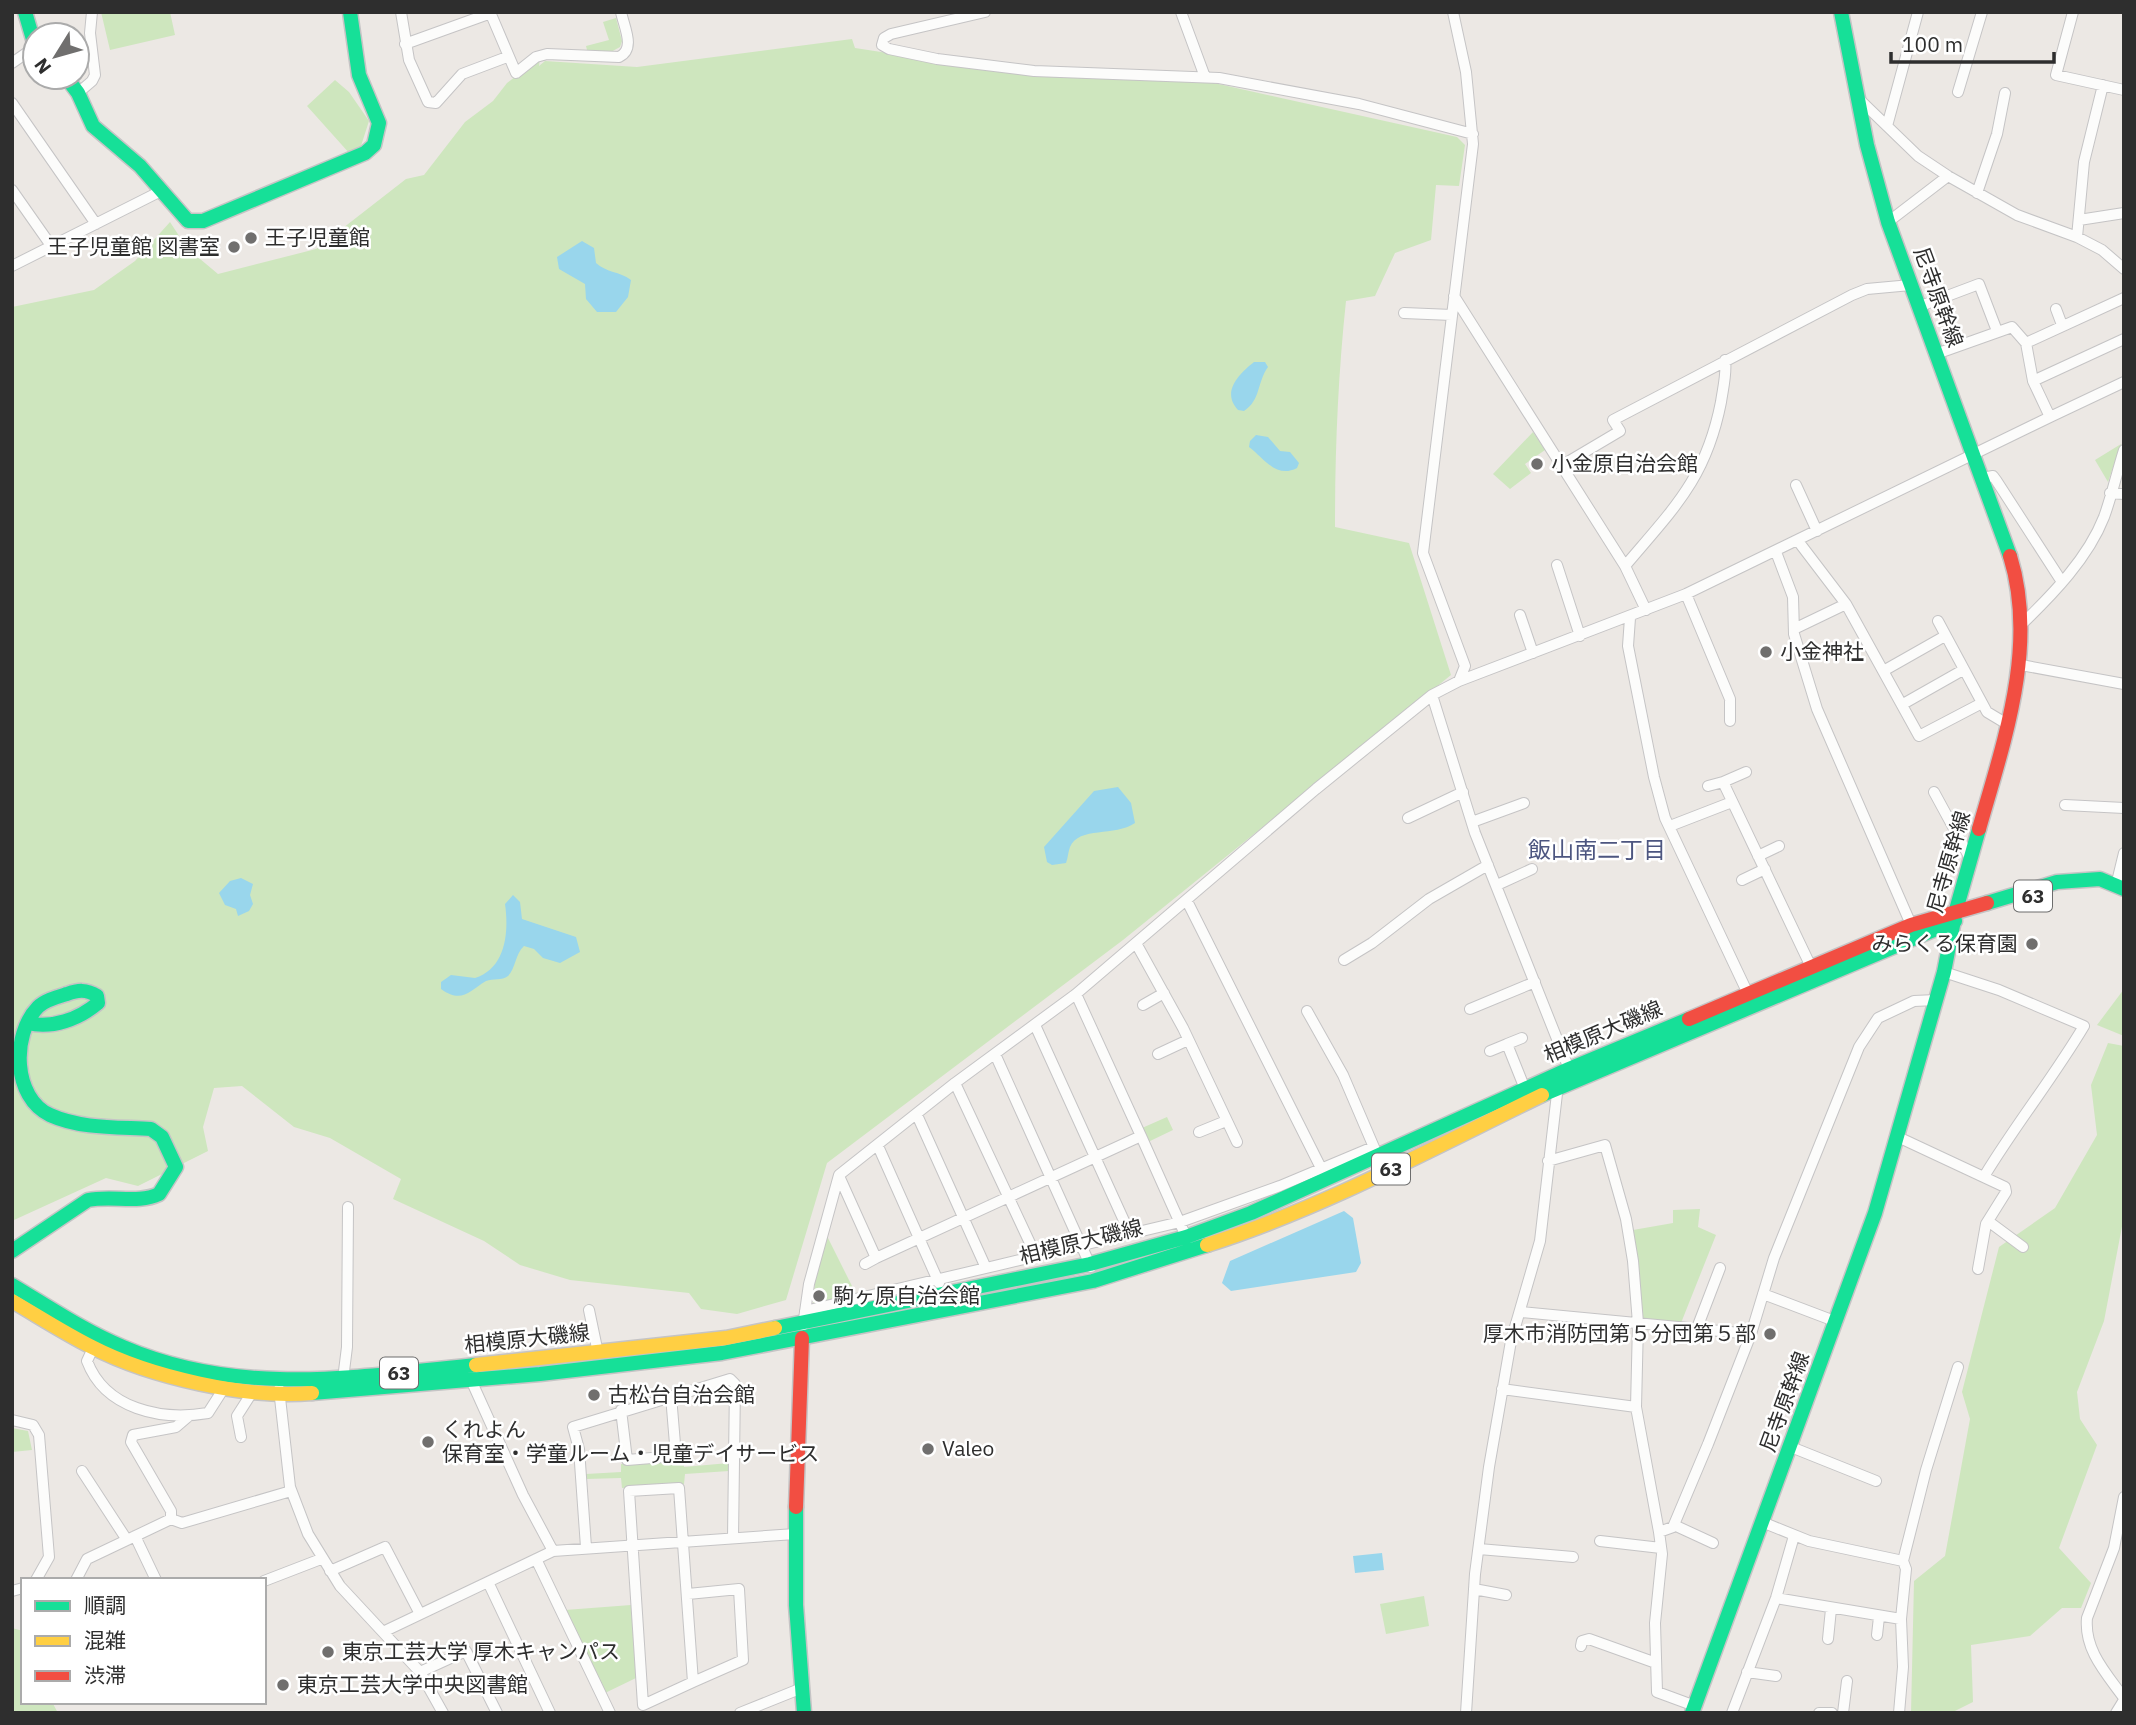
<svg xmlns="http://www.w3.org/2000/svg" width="2136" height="1725" font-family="'IBM Plex Sans','Noto Sans JP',sans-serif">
<rect width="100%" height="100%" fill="#ece8e4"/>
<path fill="#cee6be" d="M101,12H170L175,35L110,50Z
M616,18L622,41L620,47L609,53L587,50L586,46L609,40L603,22Z
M852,39L855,48L1031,75L1205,81L1457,137L1465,145L1459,186L1436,185L1431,240L1395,253L1375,296L1346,301C1338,376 1335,451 1335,527L1409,543L1451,675L1123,940L827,1163L786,1300L737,1314L701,1309L689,1293L570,1280L520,1265L484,1241L393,1199L401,1179L330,1138L294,1127L242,1086L214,1088L203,1127L208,1151L138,1186L106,1178L14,1220L12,307L94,290L135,261L170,222L187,248L218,274L316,249L406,179L424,175L465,122L493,101L507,83L540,58L539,66L545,61L637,67Z
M335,80L349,92L369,121L360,149L350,154L307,106Z
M1533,432L1545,450L1525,464L1531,473L1510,489L1493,474Z
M2121,444L2108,482L2095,460Z
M2124,989V1036L2097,1025Z
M2108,1043L2124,1046V1216L2104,1321L2077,1392L2080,1419L2097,1445L2059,1548L2091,1583L2081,1608H2062L2030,1636L1971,1645L1973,1702L1951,1713H1911L1914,1581L1945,1556L1970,1419L1962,1392L1999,1247L2055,1208L2097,1135L2091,1085Z
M1167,1117L1173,1130L1148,1142L1142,1128Z
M1700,1209L1698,1227L1716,1235L1681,1323L1646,1320L1641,1316L1633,1230L1673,1223V1210Z
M827,1236L857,1296L813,1307L815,1281Z
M12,1428L28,1431L32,1450L12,1452Z
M684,1460V1467L729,1463V1471L685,1474L684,1484L622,1488L621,1478L586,1479V1474L621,1472V1464Z
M1424,1596L1429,1626L1386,1634L1380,1604Z
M631,1605L636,1678L605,1693L565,1610Z
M12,1628L23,1631V1702H52L58,1713H12Z"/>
<path fill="#99d6ec" d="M582,241L594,248L596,263C607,273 619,271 631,280L628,297L616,312H597L586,299L585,284L559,269L557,257Z
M1254,362H1265L1268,367C1257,382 1261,400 1244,411L1238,410C1221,392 1239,374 1254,362Z
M1256,435L1268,437L1280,451L1290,452L1299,463L1297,468C1276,479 1264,458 1249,447L1250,441Z
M1118,787L1131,803L1135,823C1115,837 1079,826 1070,847C1068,852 1068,858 1066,863L1052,865L1047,862L1044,847L1094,791Z
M241,878L253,884L250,895L253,904L249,911L238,916L236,909L225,905L219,893L230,881Z
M513,895L520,902L522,919L576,937L580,952L560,963L543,958L534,949L524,946C515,954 516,968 508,976C502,981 493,978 486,981C469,991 462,1004 441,989V982L451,975L475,978C506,968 509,932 505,904Z
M1344,1211L1353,1218L1361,1263L1356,1272L1231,1291L1222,1283L1230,1261Z
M1382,1553L1384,1570L1355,1573L1353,1556Z"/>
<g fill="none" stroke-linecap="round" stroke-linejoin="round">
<defs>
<path id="street" d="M401,12L409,60L428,102L436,103L462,74L507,57
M490,12L516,73L536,57L547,54L619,57C636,49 624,27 621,12
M985,12L891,34L884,38L882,45L889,49L937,59L1034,71L1219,78L1359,104L1473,134
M1181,12L1205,77
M1453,12L1466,72L1473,144L1423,553L1465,666L1459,681
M2073,12L2056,75L2124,90
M405,44L491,13
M12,63L35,47
M1958,92L1982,12
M78,93L92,81L95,75L90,33L92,12
M1859,99L1918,156L1948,176L2017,215L2077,237L2102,250L2124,269
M12,103L96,224
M1887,126L1918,12
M12,190L52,247
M1977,193L1997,134L2005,93
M2079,220L2124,213
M1888,222L1948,176
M2077,237L2084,162L2103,85
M12,266L161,191
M1454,296L1625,566L1646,610
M1918,307L1979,284L1997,331
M2056,309L2062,325
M1404,313L1452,315
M2026,343L2124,298
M2033,381L2124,339
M2050,417L2124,382
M1561,466L1620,431L1613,420L1852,295L1867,289L1911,285
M1982,478L1993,476L1996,480L2062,582
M1796,485L1817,531
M2110,493L2124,494
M1798,541L1846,604
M1776,552L1793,597L1794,634L1817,709L1913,929
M1557,565L1580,636
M1625,566C1673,509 1706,479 1721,402C1723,388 1727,373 1725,360
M1686,594L1730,699V721
M1520,615L1533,653
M1630,618L1628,646L1654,777L1665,818L1750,998
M1938,621L1987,712L2007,724
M2022,624C2053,594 2088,558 2104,517C2112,495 2117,472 2124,450
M1794,629L1846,604L1919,736L1982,703
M2021,665L2124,684
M1885,670L1945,636
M1432,695L1475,833L1569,1069L1567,1073
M1903,704L1963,670
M1746,772L1723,782L1813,971
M1708,786L1723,782
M1934,792L1971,860
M2065,805L2124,808
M1408,818L1463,792
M1472,822L1524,803
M1670,826L1732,802
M1758,856L1779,846
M1742,880L1765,869
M1497,885L1532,869
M2116,886L2124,853
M1187,901L1324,1174
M1137,945L1183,1028L1237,1142
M1344,960L1372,943L1429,899L1488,865
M1944,972L1999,990L2084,1026C2053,1078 2016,1124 1985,1175
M1143,1005L1164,993
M1470,1009L1535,982
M1307,1011L1343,1075L1376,1152
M1035,1025L1130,1234
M1507,1044L1522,1038
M1490,1051L1507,1044L1525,1089
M995,1054L1091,1267
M1158,1054L1188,1040
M955,1083L1036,1256
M917,1115L986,1268L1180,1222L1280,1186L1373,1147
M1199,1132L1226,1121
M1141,1136L1188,1241
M1898,1137L2005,1187L2006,1192L1986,1224L1978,1269
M878,1146L939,1283
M1548,1161L1605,1145L1626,1219L1633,1261L1638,1323L1636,1407L1659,1532
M839,1176L876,1258L1141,1136L1076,994
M1988,1221L2023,1247
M865,1264L876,1258
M1763,1294L1837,1322
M589,1310L598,1353
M805,1311L986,1268
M1521,1312L1751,1334
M803,1326L809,1284L839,1175L955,1083L1076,994L1316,789L1432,695L1459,681L1686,594L2050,417L2033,381L2026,343L2012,327L1936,354
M1697,1328L1720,1268
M93,1348L87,1361C105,1409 161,1421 208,1413L224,1388
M343,1379L347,1347L348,1207
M471,1380L523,1495L553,1551
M279,1389L290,1487L308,1534L340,1586L420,1672L443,1713
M1502,1389L1636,1407
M621,1410L627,1460L676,1456L671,1396
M12,1420L33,1425L39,1435L49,1557L36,1580
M241,1437L237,1416L253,1391
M1791,1447L1876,1481
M82,1471L127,1540
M2124,1497L2114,1548L2087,1618C2084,1650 2106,1673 2124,1698
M171,1519L182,1523L291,1491
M1762,1522L1809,1541L1903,1561
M1674,1525L1713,1543
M135,1536L156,1580
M1600,1541L1661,1548
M586,1547L579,1449L573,1427L730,1379L735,1384L733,1538
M1479,1549L1573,1557
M536,1559L610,1713
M330,1571L385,1547L420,1614
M76,1580L87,1559L171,1519V1511L131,1442L133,1435L176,1427L190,1415
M264,1581L321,1559
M488,1582L550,1713
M1474,1589L1506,1595
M12,1591L23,1588
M688,1594L739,1589L743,1660L693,1682L679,1488L629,1491L643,1705L693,1682
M1776,1598L1901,1619
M385,1631L553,1551L795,1534
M1877,1635L1879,1617
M1828,1639L1831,1609
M1581,1646L1582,1641L1589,1639L1656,1663
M420,1672L466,1651L497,1713
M1747,1672L1776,1676
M1695,1706L1657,1692L1655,1623L1662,1554L1659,1532L1673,1527L1708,1444L1751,1334L1774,1258L1859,1047L1878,1018L1914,1001L1936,1000
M740,1713L802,1688
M1466,1713L1475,1574L1489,1467L1511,1341L1540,1241L1558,1085
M1732,1713L1776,1598L1794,1536
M1819,1713H1832
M1843,1713L1847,1681
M1899,1713L1903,1667L1901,1619L1906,1569L1903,1561L1926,1470L1958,1367
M2116,1713L2124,1700"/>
<path id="fast" d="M25,12L35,46
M1841,12L1867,145L1888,222L2010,556
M66,77L78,93L93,126L140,166L188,221H203L365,153L374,145L379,123L359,75L350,12
M1987,903L2057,882L2100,879L2124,889
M1542,1095L1955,921
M12,1251L88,1200C112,1195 138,1204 159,1194L176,1167L162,1137L151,1129C118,1127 81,1129 50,1115C13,1098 11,1035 38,1007C45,1000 57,997 67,994C78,990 86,989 97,996L98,1003C79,1019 52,1029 28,1023
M12,1285C49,1307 84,1331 123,1347C239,1397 356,1377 476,1365
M775,1328L1090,1264L1186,1237L1251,1213L1569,1069L1689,1019
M312,1393L540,1374L722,1353L1093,1281L1207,1245
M796,1507V1605L804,1713
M1692,1713L1875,1213L1944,972L1956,910L1979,829"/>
<path id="slow" d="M1207,1245C1323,1208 1433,1148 1542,1095
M12,1301C38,1316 64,1333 92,1347C150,1377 247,1399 312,1393
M476,1365L726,1338L775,1328"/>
<path id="jam" d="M1979,829C2004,741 2038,646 2010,556
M1689,1019L1911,925L1987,903
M796,1507L802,1338"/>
</defs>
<use href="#street" stroke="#c5c4c5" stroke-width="12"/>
<use href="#fast" stroke="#c5c4c5" stroke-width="17"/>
<use href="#slow" stroke="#c5c4c5" stroke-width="17"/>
<use href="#jam" stroke="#c5c4c5" stroke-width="17"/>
<use href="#street" stroke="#fcfcfb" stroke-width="10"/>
<use href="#fast" stroke="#16e098" stroke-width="14"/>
<use href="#slow" stroke="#ffcf43" stroke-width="14"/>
<use href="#jam" stroke="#f24e42" stroke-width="14"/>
</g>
<g fill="#706f6e" stroke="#fff" stroke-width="2.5">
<circle cx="251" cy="238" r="7"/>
<circle cx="234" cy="247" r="7"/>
<circle cx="1537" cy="464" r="7"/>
<circle cx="1766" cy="652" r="7"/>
<circle cx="2032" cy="944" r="7"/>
<circle cx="819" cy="1296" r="7"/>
<circle cx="1770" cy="1334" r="7"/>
<circle cx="594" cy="1395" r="7"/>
<circle cx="428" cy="1442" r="7"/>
<circle cx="928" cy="1449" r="7"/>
<circle cx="328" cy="1652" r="7"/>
<circle cx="283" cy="1685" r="7"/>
</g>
<g text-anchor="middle" stroke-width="5" stroke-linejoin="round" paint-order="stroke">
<g fill="#fff" stroke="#6d6d6d" stroke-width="2">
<rect x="2014" y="880.5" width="38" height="31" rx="5"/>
<rect x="1372" y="1153.5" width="38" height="31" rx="5"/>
<rect x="380" y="1357.5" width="38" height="31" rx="5"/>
</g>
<g font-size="19" font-weight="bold" fill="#2e2e2e">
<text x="2033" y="903">63</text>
<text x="1391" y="1176">63</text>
<text x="399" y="1380">63</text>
</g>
<g font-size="21" fill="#2e2e2e" stroke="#fff" text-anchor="start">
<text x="265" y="245">王子児童館</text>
<text x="220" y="254" text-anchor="end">王子児童館 図書室</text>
<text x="1551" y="471">小金原自治会館</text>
<text x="1780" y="659">小金神社</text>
<text x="2018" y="951" text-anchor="end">みらくる保育園</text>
<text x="833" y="1303">駒ヶ原自治会館</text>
<text x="1756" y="1341" text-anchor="end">厚木市消防団第５分団第５部</text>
<text x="608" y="1402">古松台自治会館</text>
<text x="442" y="1437">くれよん<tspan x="442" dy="24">保育室・学童ルーム・児童デイサービス</tspan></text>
<text x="942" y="1456">Valeo</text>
<text x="342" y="1659">東京工芸大学 厚木キャンパス</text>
<text x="297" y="1692">東京工芸大学中央図書館</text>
</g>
<g font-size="21" fill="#2e2e2e" stroke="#fff">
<text transform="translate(1938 297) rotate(70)" y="7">尼寺原幹線</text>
<text transform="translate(1949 862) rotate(-74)" y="7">尼寺原幹線</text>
<text transform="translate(1603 1032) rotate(-23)" y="7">相模原大磯線</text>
<text transform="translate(1081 1242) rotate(-14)" y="7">相模原大磯線</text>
<text transform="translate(527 1339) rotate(-6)" y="7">相模原大磯線</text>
<text transform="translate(1785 1402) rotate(-70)" y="7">尼寺原幹線</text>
</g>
<g font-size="23" fill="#4d5680" stroke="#fff">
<text x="1597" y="858">飯山南二丁目</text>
</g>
</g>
<rect width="2136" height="1725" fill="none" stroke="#2e2e2e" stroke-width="28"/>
<rect x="21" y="1578" width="245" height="126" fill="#ffffff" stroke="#ababab" stroke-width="2"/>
<rect x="35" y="1601" width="35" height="10" fill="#16e098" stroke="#ababab" stroke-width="2"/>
<text x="84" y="1613" font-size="21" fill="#2e2e2e">順調</text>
<rect x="35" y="1636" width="35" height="10" fill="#ffcf43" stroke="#ababab" stroke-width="2"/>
<text x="84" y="1648" font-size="21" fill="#2e2e2e">混雑</text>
<rect x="35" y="1671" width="35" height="10" fill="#f24e42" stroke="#ababab" stroke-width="2"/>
<text x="84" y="1683" font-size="21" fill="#2e2e2e">渋滞</text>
<g transform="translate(56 56) rotate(233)"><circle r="33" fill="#ffffff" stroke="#ababab" stroke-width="2"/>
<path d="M0-5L12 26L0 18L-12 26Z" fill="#706f6e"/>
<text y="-10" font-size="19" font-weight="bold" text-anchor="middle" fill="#2e2e2e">N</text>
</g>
<path d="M1891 52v10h163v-10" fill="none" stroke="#2e2e2e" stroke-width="3.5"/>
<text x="1902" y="52" font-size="21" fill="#2e2e2e" stroke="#ffffff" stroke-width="5" paint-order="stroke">100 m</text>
</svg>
